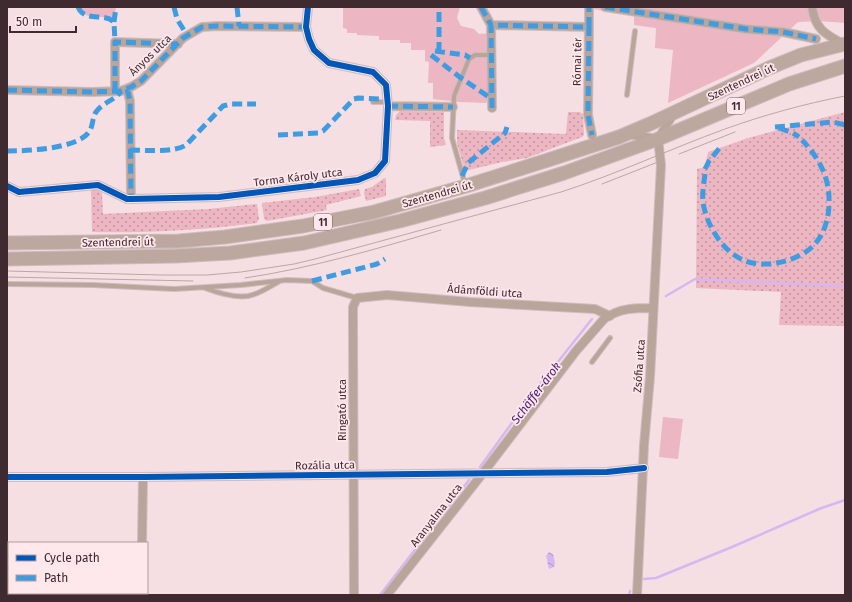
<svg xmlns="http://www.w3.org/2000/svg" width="852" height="602" font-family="'Fira Sans',sans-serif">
<defs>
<pattern id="grass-dots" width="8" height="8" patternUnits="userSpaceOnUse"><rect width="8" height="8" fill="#ecb6c2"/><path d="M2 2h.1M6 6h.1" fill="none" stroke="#c1949e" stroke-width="1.8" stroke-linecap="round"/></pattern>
<pattern id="water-waves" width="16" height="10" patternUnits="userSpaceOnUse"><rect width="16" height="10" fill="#d8b6f2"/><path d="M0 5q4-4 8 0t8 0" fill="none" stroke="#b194c4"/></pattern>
</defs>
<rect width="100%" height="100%" fill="#f5dfe3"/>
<path fill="url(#grass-dots)" d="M400,111L444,112V138L446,145L430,147V121L395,120L396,115Z
M568,112H580L583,114L584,135L582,137L527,158L502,162L465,171L457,143V130L566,134Z
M845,112V326L779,325L781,292L696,288L697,169L705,167L708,152L748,138Z
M384,178L386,179V196L366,201L364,193L365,189L372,187Z
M359,189L361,196L326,205L327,210L267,221L264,219L262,203L315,197Z
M91,190H98L102,193L103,214L208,209L257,204L259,219L257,223C202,230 147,233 92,232Z"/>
<path fill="#ecb6c2" d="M78,7H116L114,22C104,12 85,23 78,7Z
M347,7H460L457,18L461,26L474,29L479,34L491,33V90L486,103L459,102L433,99V83H428L429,62L425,61V50H411V43H400V40H379V36L357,35V33H347V29L343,28V8H347Z
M593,7H845V23L819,21L798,22L754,63L668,103L673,50L655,48L656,28L634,25V16L593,9Z
M663,417L683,419L678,459L659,457Z"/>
<path fill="url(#water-waves)" d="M549,552L553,554L555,563L554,567L549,569C547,565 548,560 546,556Z"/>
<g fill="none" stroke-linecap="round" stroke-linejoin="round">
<path stroke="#d8b6f2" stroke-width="2.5" d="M666,296L695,279L845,286
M480,467L541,383L592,319
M644,579L656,578L732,547L819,509L845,500
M380,595L469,480
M629,595L630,591"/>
<defs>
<path id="lane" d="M627,95L635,31
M373,102H388
M465,184L452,138L454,96L469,59L475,55H491
M7,284L93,285L174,289L241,285L287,280L312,281L323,288L357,298
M205,288C218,293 234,298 248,296C260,294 270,286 280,281
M592,362L610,338"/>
<path id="street" d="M481,7L491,25
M605,7L746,29L783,32L816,39
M812,7C815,29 825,34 843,44
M589,27V7
M127,89L130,101L131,199
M7,90L92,92L121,91L131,87L141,81L183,38L202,27L217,26L306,27
M115,91V42L178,44
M388,106L453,107
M492,108L491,25L589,27L588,115L592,135
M628,134L656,139
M7,186L19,192L98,185L127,199H131L219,197L358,180L375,173L385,161L388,106L386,85L373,72L329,63L314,50L309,39L306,27L308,7
M7,477H143L607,472L644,468
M142,543L143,477
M142,595V593
M354,595L353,322V307L357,298L387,295L470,302L595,309L610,316
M387,595L483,473L576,351L604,319C619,308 635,308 653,308
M637,595L644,445L650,377L661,165L658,139L674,113"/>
<path id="primary" d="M7,243L179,241L225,237L303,226L374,212L466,186L548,160L619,137L652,123L769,68L801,55L845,44
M7,259L176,256L230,253L304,243L400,221L485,198L564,173L658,139L789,84L845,66"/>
</defs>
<use href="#lane" stroke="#cfbcc0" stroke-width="6"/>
<use href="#street" stroke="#cfbcc0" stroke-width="10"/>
<use href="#primary" stroke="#cfbcc0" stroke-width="15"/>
<use href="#lane" stroke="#b9a599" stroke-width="4"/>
<use href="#street" stroke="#b9a599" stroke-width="8"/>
<use href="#primary" stroke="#bca89e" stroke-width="13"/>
<path stroke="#baa8a3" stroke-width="1" d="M679,154L735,132
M602,184L658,162
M7,271L161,275H207L241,272L294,264L315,259L561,192C617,174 670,149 725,129C764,115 804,104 845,96
M7,277L193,281
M245,278C312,268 376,249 441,230"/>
<path stroke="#3f9ce1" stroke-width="5" stroke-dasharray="10 5" stroke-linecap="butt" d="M78,7C85,23 104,12 114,22L115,42
M174,7L177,19L187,35
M237,7L239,26
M481,7L491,25
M605,7L746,29L783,32L816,39
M114,22L116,7
M589,27V7
M435,51L465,55L470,58
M439,52V7
M431,55L461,78L492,99
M127,89L130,101L131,199
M7,90L92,92L121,91L131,87L141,81L183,38L202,27L217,26L306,27
M115,91V42L178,44
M388,106L453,107
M492,108L491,25L589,27L588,115L592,135
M775,127L833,122L845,125
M779,128L793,133L799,137
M278,135L318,133L323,131L354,99L358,98L380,99
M130,150C146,150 173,153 186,145L223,106L230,104H256
M7,151C26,151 77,149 89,132C93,127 92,118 96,112C103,102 116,100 121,91
M705,169L709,161L722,145
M705,174C704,183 702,193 703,202C706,224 722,251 743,260C763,269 796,262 812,247C824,236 829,218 829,203C830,178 819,158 802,140
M462,176L468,163L505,133L507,127
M312,281L377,264L385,259"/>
<defs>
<path id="cycleway" d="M7,186L19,192L98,185L127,199H131L219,197L358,180L375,173L385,161L388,106L386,85L373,72L329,63L314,50L309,39L306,27L308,7
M7,477H143L607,472L644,468"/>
</defs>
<use href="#cycleway" stroke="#fee8ec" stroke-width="8"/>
<use href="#cycleway" stroke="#0057b8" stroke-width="6"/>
</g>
<g text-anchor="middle" stroke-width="3.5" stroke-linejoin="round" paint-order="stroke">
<g fill="#fee8ec" stroke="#786368" stroke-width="1">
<rect x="727" y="98" width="18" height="16" rx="3"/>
<rect x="314" y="214" width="18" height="16" rx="3"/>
</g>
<g font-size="10" font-weight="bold" fill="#3e2a2f">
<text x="736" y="110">11</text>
<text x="323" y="226">11</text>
</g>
<g font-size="11" fill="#3e2a2f" stroke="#fee8ec">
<text transform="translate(150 55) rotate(-44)" y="4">Ányos utca</text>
<text transform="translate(577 62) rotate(-89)" y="4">Római tér</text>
<text transform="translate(741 82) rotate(-25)" y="4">Szentendrei út</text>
<text transform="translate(298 177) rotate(-7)" y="4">Torma Károly utca</text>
<text transform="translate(437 194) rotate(-16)" y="4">Szentendrei út</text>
<text transform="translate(118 242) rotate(-1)" y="4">Szentendrei út</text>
<text transform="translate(485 291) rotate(4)" y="4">Ádámföldi utca</text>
<text transform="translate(639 366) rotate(-86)" y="4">Zsófia utca</text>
<text transform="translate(342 410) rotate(-90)" y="4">Ringató utca</text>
<text transform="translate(325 465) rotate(-1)" y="4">Rozália utca</text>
<text transform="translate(436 515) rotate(-52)" y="4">Aranyalma utca</text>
</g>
<g font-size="12" font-style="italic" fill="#4a1773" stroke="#fee8ec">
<text transform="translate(536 393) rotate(-53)" y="4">Schäffer-árok</text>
</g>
</g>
<rect width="852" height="602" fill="none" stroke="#3e2a2f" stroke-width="16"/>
<rect x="8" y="542" width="140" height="52" fill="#fee8ec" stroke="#b19ca0"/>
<rect x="16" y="555" width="20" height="6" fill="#0057b8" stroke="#b19ca0"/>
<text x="44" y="562" font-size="12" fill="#3e2a2f">Cycle path</text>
<rect x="16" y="575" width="20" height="6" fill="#3f9ce1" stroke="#b19ca0"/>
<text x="44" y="582" font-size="12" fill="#3e2a2f">Path</text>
<path d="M10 26v6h66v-6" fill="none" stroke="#3e2a2f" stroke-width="2"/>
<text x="16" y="26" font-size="12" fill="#3e2a2f" stroke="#fee8ec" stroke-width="3" paint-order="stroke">50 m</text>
</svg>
